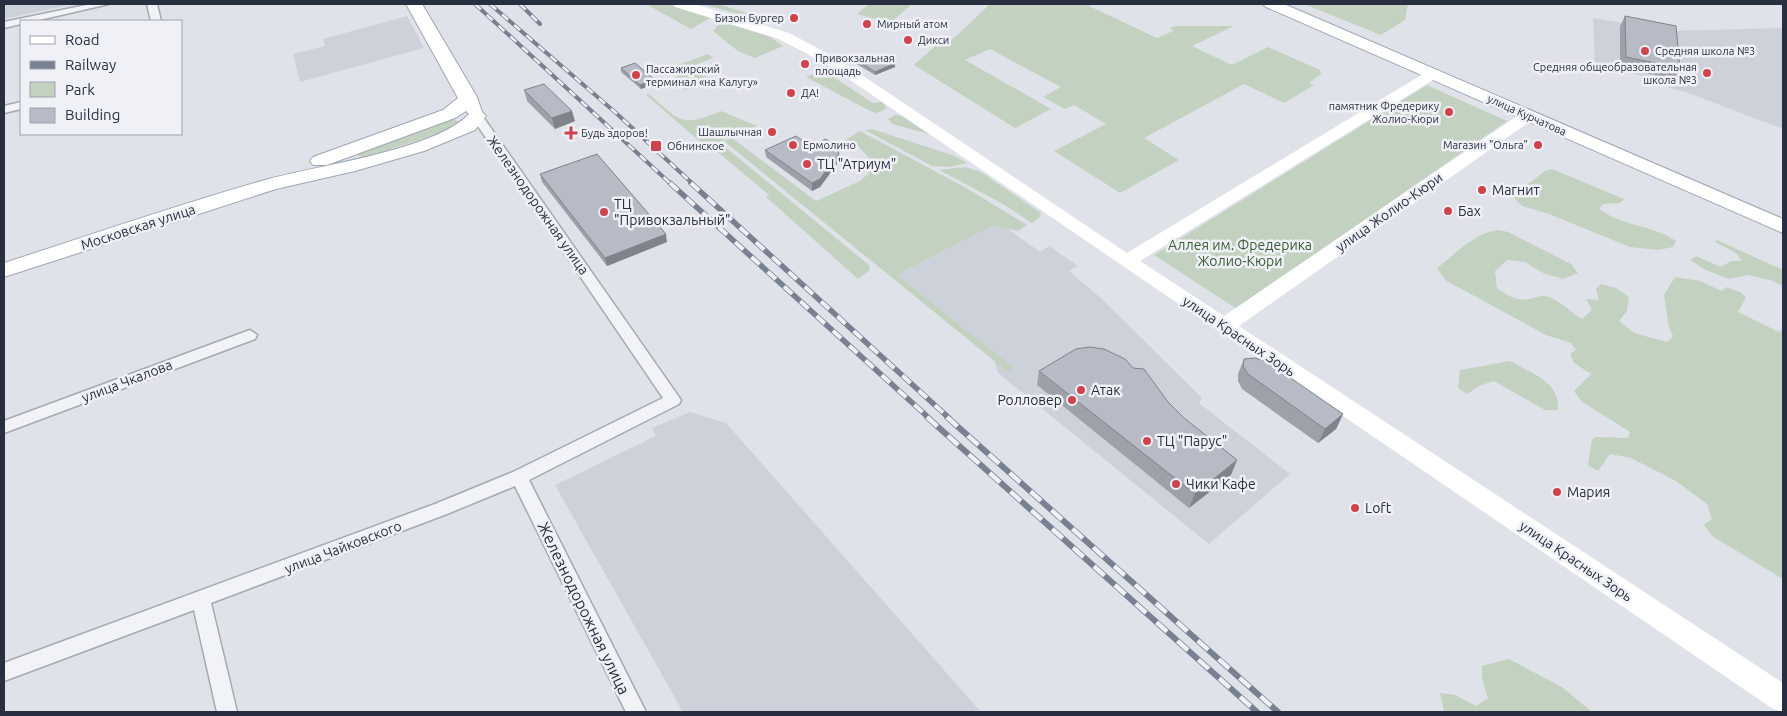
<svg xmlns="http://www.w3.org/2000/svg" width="1787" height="716" font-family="Ubuntu,sans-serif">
<rect width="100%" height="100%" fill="#dfe2e8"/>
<path fill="#cdd1da" d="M4,4H73L4,19Z
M407,16L424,48L300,82L293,54L325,46L323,39Z
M1593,18L1672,31L1781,28L1783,30V129L1683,91L1668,88L1667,81L1595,66Z
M992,226L1008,229L1040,252L1049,246L1078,266L1069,271L1103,300L1202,398L1199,403L1290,474L1209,544L998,373L992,351L897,275Z
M690,412L726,423L981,712H683L555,485L656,436L652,428Z"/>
<path fill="#c3d2c0" d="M646,4H667L712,17L691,29Z
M702,4H717L775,21H763Z
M869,4H912L890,23L857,14Z
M990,4H1093L1089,6L1157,38L1173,31L1170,28L1175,26H1234L1192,46L1232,65L1268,47L1320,70L1321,74L1309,83L1314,85L1284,103L1244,84L1144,138L1179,160L1120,193L1054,151L1106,124L1074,105L1065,109L1043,97L1061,87L990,49L965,60L1051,109L1015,128L914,65L944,38L952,40Z
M1304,4H1408L1405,20L1381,35Z
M729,24L769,36L783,46L755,58L738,51L713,31L718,25Z
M708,54L713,58L671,74L666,75L654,67L667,69Z
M696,69L711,80L685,90L672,82L678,75Z
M823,70L873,103L882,102L887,108L877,113L870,111L806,77Z
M1427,85L1507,121L1237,309L1154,255Z
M649,94C681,121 679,128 721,111L757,126L719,142L870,266L869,271L858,279L766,197L769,195L714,149L710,150L646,95Z
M895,115L902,116L929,134L892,124L888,119Z
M452,119L461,122L456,128L367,157L358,156V153Z
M872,129L955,156L967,163L949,167L932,166L865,130Z
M860,131L968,189L1027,225L1018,231L992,226L897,275L1013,367L1008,372L724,141L732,138L816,201L860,181L869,173L871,160L859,147L850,142L843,145L840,143Z
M965,167L981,172L1041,213L1040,217L1032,223L1003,204L939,170Z
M1552,169L1624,199L1620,203L1603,204L1599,209C1622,226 1653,225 1676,241L1673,247L1658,250L1630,247L1549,214L1522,206L1512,196L1545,171Z
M1498,230L1508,232L1571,264L1578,273L1563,279L1543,273L1525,262L1507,260L1495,271L1497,288C1507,295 1517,302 1530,299C1535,298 1540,295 1545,296C1560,299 1569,312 1582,319L1592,310L1586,299L1599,300L1596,289L1601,284L1616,288L1629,297L1627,311L1619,321L1634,333L1667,342L1673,336L1669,327L1664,295L1675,277L1700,281L1722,291L1727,287L1742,293L1746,298L1738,312L1779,332L1783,329V579L1712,536L1704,525L1712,519L1707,504L1676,481L1631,458L1610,454L1598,471L1588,465L1592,440L1595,437L1628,438L1630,432L1581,401L1574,391L1591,374L1574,363L1570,354L1576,350L1571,343L1546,335L1445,280L1437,268C1455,254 1474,233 1498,230Z
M1717,240L1783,270V286L1770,280L1748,275L1729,279L1706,270L1690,260L1696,256L1721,267L1731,261H1742L1736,253L1715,242Z
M1510,361C1532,374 1560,381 1558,410H1545L1494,381L1481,385L1467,394L1458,388L1460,370Z
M1509,659L1562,687L1592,712H1444L1440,693L1455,695L1476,706L1488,698L1482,679V666Z"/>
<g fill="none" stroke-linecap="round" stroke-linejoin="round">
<defs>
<path id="street" d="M91,4H109L35,21H21V24L4,28V22Z
M147,4H157L161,21H151Z
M21,102V109L4,113V106Z
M477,113L481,114L681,400L679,404L529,480L646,712H626L515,486L447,514L211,603L237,712H217L194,610L4,681V663L435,504L513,472L663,398L471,116Z
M250,330L257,335L255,339L4,433V421Z"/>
<path id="primary" d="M406,4H422L477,97L482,112L486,116L475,130L424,151L355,171L276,189L4,277V263C91,235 177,205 265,180C314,166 436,150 469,114L466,111L455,118L327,165H313L310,161L313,157L443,110L458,98Z
M1263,4H1284L1783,219V233L1266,7Z"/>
</defs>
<use href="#street" stroke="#a4a9b2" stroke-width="3"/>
<use href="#primary" stroke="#9fa5b4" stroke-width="2"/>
<use href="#street" fill="#f2f3f7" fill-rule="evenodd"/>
<path fill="#fff" fill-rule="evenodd" d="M673,4H694L789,33L838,59L1127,253L1428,71H1438L1441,74L1438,77L1140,261L1224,316L1523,112H1535L1537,115L1535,118L1239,326L1783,683V712L1773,709L828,65L779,39L675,7Z"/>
<use href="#primary" fill="#fff" fill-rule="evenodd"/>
<defs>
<path id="rail-far2" d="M475,4L671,184
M490,4L616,113L693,184
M520,4L540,24"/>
<path id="rail-far1" d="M670,183L929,418
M691,183L949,418"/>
<path id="rail" d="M927,417L1257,712
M947,417L1278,712"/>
</defs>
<use href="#rail-far2" stroke="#798092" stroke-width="4"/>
<use href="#rail-far1" stroke="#798092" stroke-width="5.5"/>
<use href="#rail" stroke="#798092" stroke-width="6"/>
<use href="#rail-far2" stroke="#eff1f6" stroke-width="2.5" stroke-dasharray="8" stroke-linecap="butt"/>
<use href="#rail-far1" stroke="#eff1f6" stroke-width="4" stroke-dasharray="11" stroke-linecap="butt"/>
<use href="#rail" stroke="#eff1f6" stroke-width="4.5" stroke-dasharray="14" stroke-linecap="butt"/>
</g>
<path fill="#9da1a9" d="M1625,16L1680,68L1674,79L1620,68V26Z
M855,59L895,67L875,75L855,63Z
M621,68L656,83L641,89L621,72Z
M524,90L575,121L555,129L527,101Z
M811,146L839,161L820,187L812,191L766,157L765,150Z
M540,174L667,242L607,266L542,182Z
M1244,359L1343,414L1336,429L1318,443L1242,389L1238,381V374Z
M1133,368L1168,402L1231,475L1189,508L1037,385L1039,371Z"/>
<path fill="#7f838a" d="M895,63V67L875,75V72Z
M655,80L656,83L641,89L640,85Z
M572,111L575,121L555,129L552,118Z
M839,153V161L820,187L812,191V183Z
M666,234L667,242L607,266L605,258Z
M1343,414L1336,429L1318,443L1325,429Z
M1237,460L1231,475L1189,508L1195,494Z"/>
<path fill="#b6bbc5" stroke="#7f838a" d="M1625,16L1676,26L1680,68L1626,57Z
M875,57L895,63L875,72L855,59Z
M635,63L655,80L640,85L621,68Z
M544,84L572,111L552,118L524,90Z
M796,136L811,146L826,139L835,146L839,153L820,179L812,183L765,150Z
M597,154L666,234L605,258L540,174Z
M1089,347L1104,349L1125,359L1133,368L1144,369L1168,402L1184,418L1237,460L1195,494L1039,371L1076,349Z
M1255,358L1266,361L1343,414L1325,429L1248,374L1243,366L1244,359Z"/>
<g fill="#ce444d" stroke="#eff1f6" stroke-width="2">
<circle cx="794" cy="18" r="5"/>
<circle cx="867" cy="24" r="5"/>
<circle cx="908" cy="40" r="5"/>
<circle cx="1645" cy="51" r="5"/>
<circle cx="805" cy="64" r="5"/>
<circle cx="1707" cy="73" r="5"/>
<circle cx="636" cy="75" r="5"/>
<circle cx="791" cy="93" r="5"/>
<circle cx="1449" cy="112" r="5"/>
<circle cx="772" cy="132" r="5"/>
<path d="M568.5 125.5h5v5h5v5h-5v5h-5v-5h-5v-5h5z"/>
<circle cx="793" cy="145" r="5"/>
<circle cx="1538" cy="145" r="5"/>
<rect x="650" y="140" width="12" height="12" rx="2.5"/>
<circle cx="807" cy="164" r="5"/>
<circle cx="1482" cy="190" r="5"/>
<circle cx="1448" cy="211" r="5"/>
<circle cx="604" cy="212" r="5"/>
<circle cx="1081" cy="390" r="5"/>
<circle cx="1072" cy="400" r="5"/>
<circle cx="1147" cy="441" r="5"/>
<circle cx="1176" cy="484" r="5"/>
<circle cx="1557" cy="492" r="5"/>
<circle cx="1355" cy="508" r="5"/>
</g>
<g text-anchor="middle" stroke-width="5" stroke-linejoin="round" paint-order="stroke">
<g font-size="11" fill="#282f40" stroke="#eff1f6" text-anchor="start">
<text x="784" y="22" text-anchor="end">Бизон Бургер</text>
<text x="877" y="28">Мирный атом</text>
<text x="918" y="44">Дикси</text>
<text x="1655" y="55">Средняя школа №3</text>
<text x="815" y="62">Привокзальная<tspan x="815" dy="13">площадь</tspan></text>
<text x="1697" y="71" text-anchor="end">Средняя общеобразовательная<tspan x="1697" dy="13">школа №3</tspan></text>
<text x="646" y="73">Пассажирский<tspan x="646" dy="13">терминал «на Калугу»</tspan></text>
<text x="801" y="97">ДА!</text>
<text x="1439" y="110" text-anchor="end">памятник Фредерику<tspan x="1439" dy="13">Жолио-Кюри</tspan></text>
<text x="762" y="136" text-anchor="end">Шашлычная</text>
<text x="581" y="137">Будь здоров!</text>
<text x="803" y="149">Ермолино</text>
<text x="1528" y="149" text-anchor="end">Магазин "Ольга"</text>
<text x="667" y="150">Обнинское</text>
</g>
<g font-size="11" fill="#282f40" stroke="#eff1f6">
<text transform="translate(1527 115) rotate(24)" y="4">улица Курчатова</text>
</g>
<g font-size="14" fill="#282f40" stroke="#eff1f6" text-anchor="start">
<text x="817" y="169">ТЦ "Атриум"</text>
<text x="1492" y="195">Магнит</text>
<text x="614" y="209">ТЦ<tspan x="614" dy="16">"Привокзальный"</tspan></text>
<text x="1458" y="216">Бах</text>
<text x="1091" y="395">Атак</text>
<text x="1062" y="405" text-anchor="end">Ролловер</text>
<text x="1157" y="446">ТЦ "Парус"</text>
<text x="1186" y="489">Чики Кафе</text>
<text x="1567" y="497">Мария</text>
<text x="1365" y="513">Loft</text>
</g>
<g font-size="14" fill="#282f40" stroke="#eff1f6">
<text transform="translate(538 205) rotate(55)" y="5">Железнодорожная улица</text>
<text transform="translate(1389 212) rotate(-35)" y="5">улица Жолио-Кюри</text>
<text transform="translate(138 227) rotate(-18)" y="5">Московская улица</text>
<text transform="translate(1239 336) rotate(34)" y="5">улица Красных Зорь</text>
<text transform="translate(127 381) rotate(-21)" y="5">улица Чкалова</text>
<text transform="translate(343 547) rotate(-21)" y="5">улица Чайковского</text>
<text transform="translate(1576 561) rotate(34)" y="5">улица Красных Зорь</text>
</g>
<g font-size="14" fill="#395b35" stroke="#eff1f6">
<text x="1240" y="250">Аллея им. Фредерика<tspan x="1240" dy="16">Жолио-Кюри</tspan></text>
</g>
<g font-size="16" fill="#282f40" stroke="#eff1f6">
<text transform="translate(584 608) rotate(64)" y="6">Железнодорожная улица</text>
</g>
</g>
<rect width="1787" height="716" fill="none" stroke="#282f40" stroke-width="10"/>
<rect x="20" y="20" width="162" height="115" fill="#eff1f6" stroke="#9fa3ad"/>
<rect x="30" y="36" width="25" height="8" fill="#ffffff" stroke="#9fa3ad"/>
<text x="65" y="45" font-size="15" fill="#282f40">Road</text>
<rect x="30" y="61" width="25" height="8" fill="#798092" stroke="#9fa3ad"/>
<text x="65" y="70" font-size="15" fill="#282f40">Railway</text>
<rect x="30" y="82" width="25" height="15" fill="#c3d2c0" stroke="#9fa3ad"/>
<text x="65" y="95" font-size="15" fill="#282f40">Park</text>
<rect x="30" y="108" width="25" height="15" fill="#b6bbc5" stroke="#9fa3ad"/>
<text x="65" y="120" font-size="15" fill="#282f40">Building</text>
</svg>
